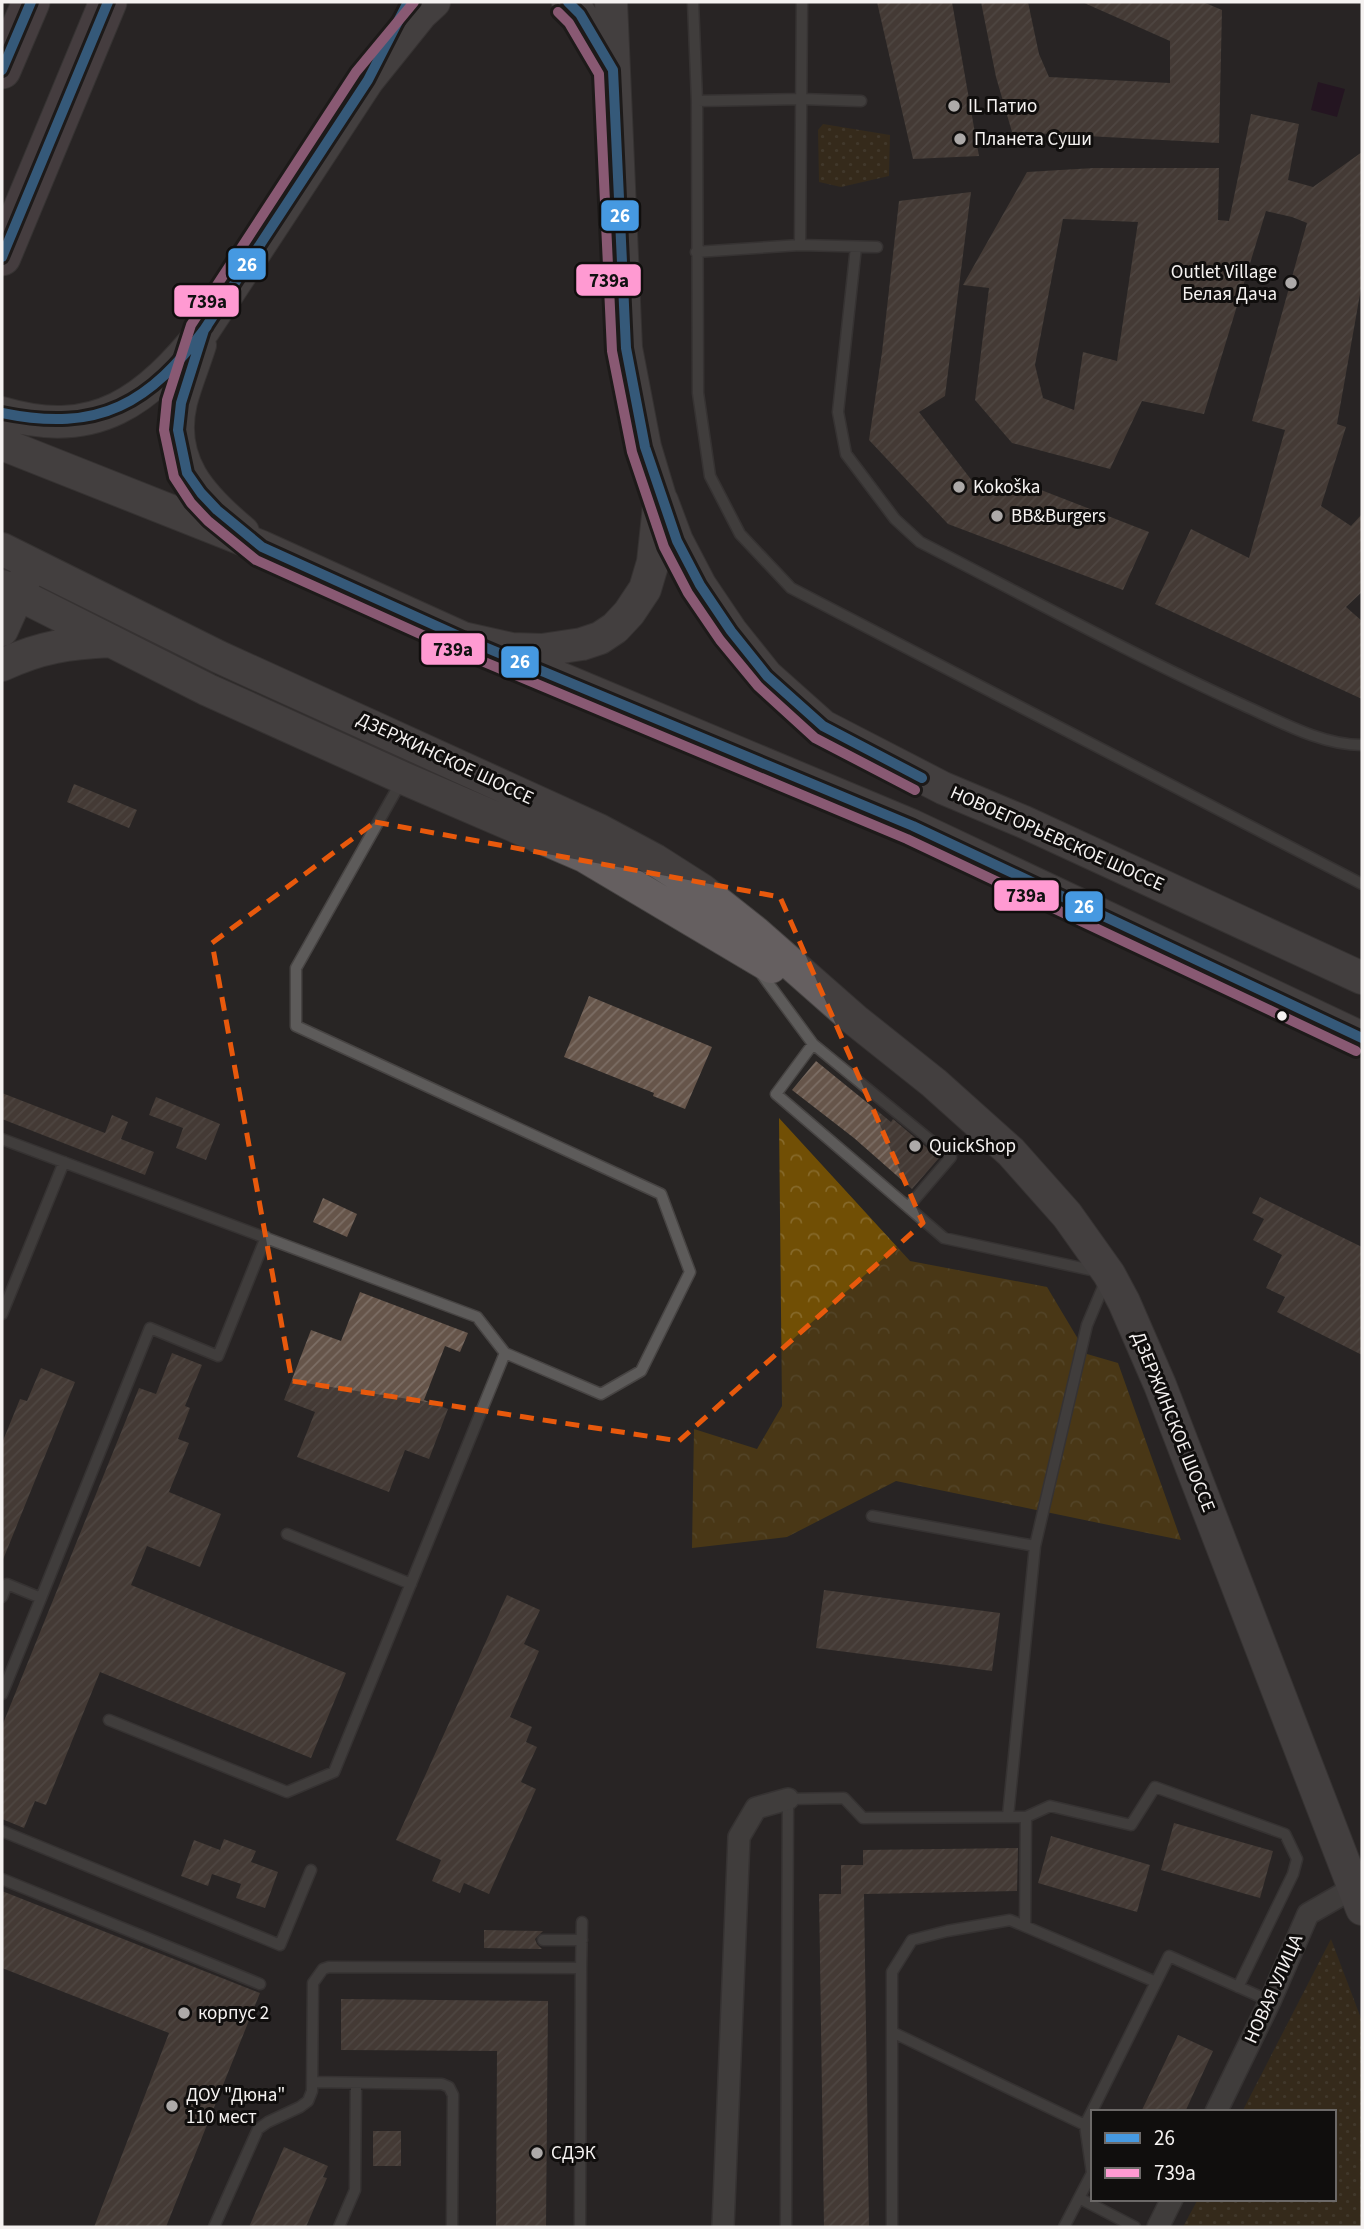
<svg xmlns="http://www.w3.org/2000/svg" width="1364" height="2229" viewBox="0 0 1364 2229" font-family="'Source Sans 3',sans-serif">
	<style>
		.grass { fill: url(#grass-dots) }
		.forest { fill: url(#forest-crowns) }
		.water { fill: #20031e }
		.building { fill: url(#building-hatch); fill-rule: evenodd }
		.lines { fill: none; stroke-linecap: round; stroke-linejoin: round }
		.service-casing { stroke: #474443; stroke-width: 13 }
		.minor-casing { stroke: #474443; stroke-width: 24 }
		.secondary-casing { stroke: #474443; stroke-width: 34 }
		.trunk-casing { stroke: #474443; stroke-width: 39 }
		.service { stroke: #5d5b5a; stroke-width: 10 }
		.minor { stroke: #5d5b5a; stroke-width: 21 }
		.secondary { stroke: #655f60; stroke-width: 32 }
		.trunk { stroke: #685c60; stroke-width: 37 }
		.bus-1-casing { stroke: #100e0d; stroke-width: 16 }
		.bus-2-casing { stroke: #100e0d; stroke-width: 16 }
		.bus-1 { stroke: #4699e1; stroke-width: 10 }
		.bus-2 { stroke: #ff9ad2; stroke-width: 10 }
		.marked { fill: none; stroke: #e8590c; stroke-width: 5; stroke-dasharray: 14 9; stroke-linejoin: round }
		.poi-dot { fill: #adaaa9; stroke: #100e0d; stroke-width: 2.5 }
		.bus-dot { fill: #f5f2f1; stroke: #100e0d; stroke-width: 2.5 }
		.labels { text-anchor: middle; dominant-baseline: central; stroke-width: 6; stroke-linejoin: round; paint-order: stroke }
		.poi-label { font-size: 19px; fill: #f5f2f1; stroke: #100e0d; text-anchor: start }
		.street-label { font-size: 19px; fill: #f5f2f1; stroke: #100e0d }
		.line-badge { stroke: #100e0d; stroke-width: 2.5 }
		.badge-label { font-size: 19px; text-anchor: middle; font-weight: bold; fill: #fff }
		.pale-badge-label { font-size: 19px; text-anchor: middle; font-weight: bold; fill: #111 }
	</style>
	<defs>
		<pattern id="grass-dots" width="8" height="8" patternUnits="userSpaceOnUse" patternTransform="scale(1.75)"><rect width="8" height="8" fill="#453211"/><path d="M2 2h.1M6 6h.1" fill="none" stroke="#605034" stroke-width="1.8" stroke-linecap="round"/></pattern>
		<pattern id="forest-crowns" width="20" height="18" patternUnits="userSpaceOnUse" patternTransform="scale(1.75)"><rect width="20" height="18" fill="#714f05"/><path d="M2 6a3 3 0 1 1 6 0M12 15a3 3 0 1 1 6 0" fill="none" stroke="#86692a"/></pattern>
		<pattern id="building-hatch" width="6" height="6" patternUnits="userSpaceOnUse" patternTransform="scale(1.75)"><rect width="6" height="6" fill="#66554a"/><path d="M-1 1l2-2M0 6l6-6M5 7l2-2" fill="none" stroke="#7c6e65"/></pattern>
	</defs>
	<rect width="100%" height="100%" fill="#282524"/>
	<path class="grass" d="M823 124 890 135 889 176 841 187 819 182 818 130Z
		M1331 1939 1362 2021V2227H1183L1198 2199H1334V2112H1242Z"/>
	<path class="forest" d="M779 1118 910 1261 1047 1287 1087 1354 1118 1363 1181 1540 896 1481 787 1537 692 1548 694 1429 757 1449 782 1406Z"/>
	<path class="water" d="M1318 82 1345 89 1337 117 1311 110Z"/>
	<path class="building" d="M877 2H952L979 156 913 159Z
		M981 2H1028L1039 54 1049 77 1170 83V41L1082 2H1203L1222 10 1219 143 1012 132 996 77Z
		M1251 114 1299 124 1288 180 1313 187 1362 152V283L1337 424 1346 427 1321 506 1351 526 1362 514V592L1346 607 1362 621V699L1155 604 1191 529 1249 558 1285 430 1252 421 1307 223 1292 217 1266 211 1204 414 1142 401 1110 469 1012 443 975 400 989 288 963 285 1027 172 1094 168H1219L1218 220 1229 221ZM1063 219 1138 222 1117 361 1083 352 1074 410 1043 398 1035 365Z
		M971 192 945 396 919 412 983 495 1013 479 1149 532 1123 590 948 524 869 440 882 352 899 201Z
		M74 784 137 810 129 828 67 802Z
		M589 996 712 1047 685 1109 653 1096 654 1093 564 1057Z
		M816 1061 891 1122 893 1119 939 1158 912 1189 854 1138 792 1090Z
		M2 1093 105 1133 112 1115 128 1122 121 1139 154 1152 145 1175 2 1119Z
		M156 1097 220 1124 206 1160 176 1148 183 1128 149 1115Z
		M1260 1197 1362 1247V1355L1277 1312 1285 1297 1266 1288 1282 1255 1253 1240 1264 1219 1252 1213Z
		M323 1198 357 1214 347 1237 313 1222Z
		M360 1292 468 1333 460 1352 445 1346 424 1400 448 1409 429 1459 405 1450 389 1492 297 1457 315 1412 284 1400 311 1330 341 1341Z
		M172 1353 202 1365 185 1406 190 1408 178 1439 189 1443 169 1492 221 1514 200 1567 147 1546 131 1585 346 1673 311 1758 100 1672 46 1805 35 1801 24 1828 2 1819V1726L139 1388 156 1394Z
		M41 1368 75 1382 2 1562V1443L20 1399 27 1401Z
		M824 1590 1000 1613 992 1671 816 1648Z
		M507 1595 540 1610 524 1644 539 1651 510 1717 532 1727 526 1742 537 1747 521 1782 536 1789 489 1894 464 1883 460 1893 432 1881 441 1860 396 1840Z
		M1174 1823 1273 1851 1260 1898 1161 1870Z
		M1051 1836 1150 1865 1137 1912 1038 1883Z
		M224 1839 256 1851 251 1862 278 1872 265 1908 236 1898 241 1884 212 1874 208 1886 181 1876 194 1840 220 1850Z
		M1018 1848 1017 1891 864 1894 869 2227H824L819 1894H841V1865H863V1850Z
		M2 1891 260 1993 166 2227H94L169 2033 2 1968Z
		M484 1930 543 1931 535 1939 537 1944 542 1949 484 1948Z
		M341 1999 548 2001 546 2227H496L497 2051 341 2050Z
		M1178 2035 1213 2051 1185 2112H1141Z
		M373 2131H401V2166H373Z
		M284 2147 328 2166 323 2177 327 2178 306 2227H249Z"/>
	<g class="lines">
		<defs>
			<path id="service" d="M693 2 697 101 698 393 710 476 740 534 791 588 1362 884
				M697 101 801 99 861 101
				M800 245 802 2
				M856 247 838 412 846 454 895 519 920 542C1027 597 1133 655 1243 705 1279 721 1321 745 1362 745
				M696 252 800 245 877 247
				M402 780 296 968V1026L661 1194 690 1272 641 1371 601 1394 505 1353
				M760 972 813 1044 951 1157 908 1207
				M813 1044 776 1094 944 1238 1100 1272
				M2 1139 477 1317 505 1353 334 1772 287 1792 109 1720
				M2 1314 64 1162
				M872 1516 1035 1546
				M287 1534 411 1584
				M2 1597 7 1584 41 1598 150 1328 218 1356 266 1237
				M2 1694 41 1598
				M1008 1816 1035 1546 1087 1325 1106 1280
				M2 1831 280 1945 311 1870
				M2 1879 260 1984
				M1025 1926 1026 1817
				M543 1940H582
				M581 1968 582 1922
				M892 2032 1085 2125
				M312 2082 442 2084 449 2087 453 2095 452 2227
				M1079 2198 1135 2227
				M214 2227 258 2129 268 2122 300 2107 308 2101 312 2091 313 1983 323 1969 329 1967 581 1968 580 2227
				M339 2227 355 2190 356 2083
				M786 2227 788 1799 844 1798 863 1818 1026 1817 1050 1806 1131 1825 1155 1787 1285 1834 1297 1859 1293 1874 1238 1987
				M892 2227V1972L912 1940 947 1931 1010 1920 1156 1982
				M1064 2227 1092 2173 1085 2125 1169 1956 1270 2001"/>
			<path id="minor" d="M1216 2112 1270 2001 1308 1914 1355 1887
				M723 2227 739 1837 756 1808 788 1799
				M1158 2227 1172 2199"/>
			<path id="secondary" d="M568 2 580 14 612 68
				M200 345C194 364 186 383 181 402 167 461 201 497 243 532
				M2 413C97 441 147 400 204 330L368 80 421 14 434 2
				M2 444 262 547 463 638 512 649 542 650 582 644 600 638 615 628 629 613 645 589 653 562 660 497 645 447 626 348 611 2
				M662 501 677 541 700 585 731 631 767 676 823 726 943 788 1024 822 1362 978
				M2 549 219 657 599 830 655 860 702 890 755 932 855 1020 934 1083 1011 1152 1067 1215 1109 1274 1124 1302 1160 1385 1362 1909
				M2 586 208 690 403 778 584 856 771 967
				M2 630 27 574
				M507 656 913 826 1362 1038
				M2 665C40 647 69 643 111 641"/>
			<path id="trunk" d="M2 70 31 2
				M2 257 108 2"/>
		</defs>
		<use href="#service" class="service-casing"/>
		<use href="#minor" class="minor-casing"/>
		<use href="#secondary" class="secondary-casing"/>
		<use href="#trunk" class="trunk-casing"/>
		<use href="#service" class="service"/>
		<use href="#minor" class="minor"/>
		<use href="#secondary" class="secondary"/>
		<use href="#trunk" class="trunk"/>
		<defs>
			<path id="bus-1" d="M408 2 368 80 204 330 181 403 178 430 187 473 201 493 217 510 262 547 463 638 913 826 1362 1038
				M568 2 580 14 613 70 626 348 645 447 677 541 700 585 731 631 767 676 823 726 922 778
				M2 70 31 2
				M2 257 108 2
				M2 413C100 433 149 404 207 326"/>
			<path id="bus-2" d="M414 2 356 72 191 325 167 400 164 430 174 477 191 503 208 521 256 560 458 651 907 839 1356 1051
				M558 12 569 23 599 74 612 351 632 452 664 547 688 593 720 640 758 686 815 738 915 790"/>
		</defs>
		<use href="#bus-1" class="bus-1-casing"/>
		<use href="#bus-2" class="bus-2-casing"/>
		<use href="#bus-1" class="bus-1"/>
		<use href="#bus-2" class="bus-2"/>
	</g>
	<path d="M0 0H1364V2229H0ZM375 822 780 897 923 1223 679 1441 292 1381 212 943Z" fill="#282524" fill-opacity=".55" fill-rule="evenodd"/>
	<path class="marked" d="M375 822 780 897 923 1223 679 1441 292 1381 212 943Z"/>
	<g class="poi-dot">
		<circle cx="954" cy="106" r="7"/>
		<circle cx="960" cy="139" r="7"/>
		<circle cx="1291" cy="283" r="7"/>
		<circle cx="959" cy="487" r="7"/>
		<circle cx="997" cy="516" r="7"/>
		<circle cx="915" cy="1146" r="7"/>
		<circle cx="184" cy="2013" r="7"/>
		<circle cx="172" cy="2106" r="7"/>
		<circle cx="537" cy="2153" r="7"/>
	</g>
	<circle class="bus-dot" cx="1282" cy="1016" r="6"/>
	<g class="labels">
		<g class="poi-label">
			<text x="968" y="106">IL Патио</text>
			<text x="974" y="139">Планета Суши</text>
			<text x="1277" y="272" text-anchor="end">Outlet Village<tspan x="1277" dy="22">Белая Дача</tspan></text>
			<text x="973" y="487">Kokoška</text>
			<text x="1011" y="516">BB&amp;Burgers</text>
			<text x="929" y="1146">QuickShop</text>
			<text x="198" y="2013">корпус 2</text>
			<text x="186" y="2095">ДОУ "Дюна"<tspan x="186" dy="22">110 мест</tspan></text>
			<text x="551" y="2153">СДЭК</text>
		</g>
		<g class="street-label">
			<text transform="translate(445 759) rotate(25)">ДЗЕРЖИНСКОЕ ШОССЕ</text>
			<text transform="translate(1057 839) rotate(24)">НОВОЕГОРЬЕВСКОЕ ШОССЕ</text>
			<text transform="translate(1173 1422) rotate(68)">ДЗЕРЖИНСКОЕ ШОССЕ</text>
			<text transform="translate(1274 1989) rotate(-66)">НОВАЯ УЛИЦА</text>
		</g>
	</g>
	<g class="line-badge">
		<rect x="600" y="199" width="40" height="33" rx="7" fill="#4699e1"/>
		<rect x="227" y="247" width="40" height="34" rx="7" fill="#4699e1"/>
		<rect x="575" y="263" width="67" height="34" rx="7" fill="#ff9ad2"/>
		<rect x="173" y="284" width="67" height="34" rx="7" fill="#ff9ad2"/>
		<rect x="420" y="632" width="66" height="34" rx="7" fill="#ff9ad2"/>
		<rect x="500" y="645" width="40" height="34" rx="7" fill="#4699e1"/>
		<rect x="993" y="879" width="67" height="33" rx="7" fill="#ff9ad2"/>
		<rect x="1064" y="890" width="40" height="33" rx="7" fill="#4699e1"/>
	</g>
	<g class="badge-label">
		<text x="620" y="222">26</text>
		<text x="247" y="271">26</text>
		<text x="520" y="668">26</text>
		<text x="1084" y="913">26</text>
	</g>
	<g class="pale-badge-label">
		<text x="609" y="287">739а</text>
		<text x="207" y="308">739а</text>
		<text x="453" y="656">739а</text>
		<text x="1026" y="902">739а</text>
	</g>
	<rect width="1364" height="2229" fill="none" stroke="#f5f2f1" stroke-width="7"/>
	<rect x="1091" y="2110" width="245" height="91" fill="#100e0d" stroke="#6c6968" stroke-width="2"/>
	<rect x="1105" y="2133" width="35" height="10" fill="#4699e1" stroke="#6c6968" stroke-width="2"/>
	<text x="1154" y="2145" font-size="21" fill="#f5f2f1">26</text>
	<rect x="1105" y="2168" width="35" height="10" fill="#ff9ad2" stroke="#6c6968" stroke-width="2"/>
	<text x="1154" y="2180" font-size="21" fill="#f5f2f1">739а</text>
</svg>
